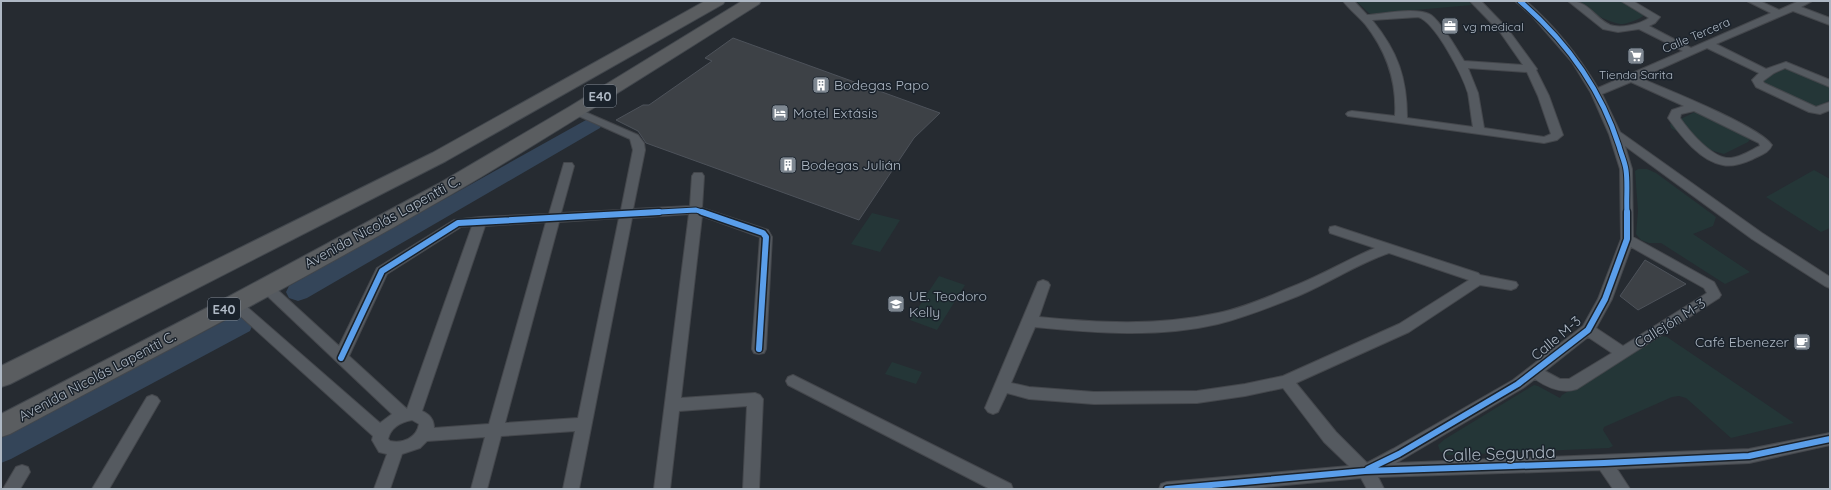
<svg xmlns="http://www.w3.org/2000/svg" width="1831" height="490" viewBox="0 0 1831 490" font-family="Quicksand,sans-serif">
	<style>
		.green { fill: #243637 }
		.lines { fill: none; stroke-linecap: round; stroke-linejoin: round }
		.river { fill: #344559; fill-rule: evenodd }
		.building { fill: #3d4146; stroke: #4d525a }
		.street-casing { stroke: #44474c; stroke-width: 2 }
		.highway-casing { stroke: #42474d; stroke-width: 2 }
		.street { fill: #555a60; fill-rule: evenodd }
		.highway { fill: #5a5d60; fill-rule: evenodd }
		.cycleway-far1-casing { stroke: #1a222b; stroke-width: 7 }
		.cycleway-casing { stroke: #1a222b; stroke-width: 9 }
		.cycleway-far1 { stroke: #5a9eea; stroke-width: 5 }
		.cycleway { stroke: #5a9eea; stroke-width: 6 }
		.labels { text-anchor: middle; dominant-baseline: central; stroke-width: 3; stroke-linejoin: round; paint-order: stroke }
		.far-poi-label { font-size: 12px; fill: #aeb8c4; stroke: #1a222b; text-anchor: start }
		.far-street-label { font-size: 12px; fill: #aeb8c4; stroke: #1a222b }
		.shield { fill: #1a222b; stroke: #828b96; stroke-width: 1 }
		.shield-label { font-size: 13px; font-weight: bold; fill: #aeb8c4 }
		.poi-label { font-size: 14px; fill: #aeb8c4; stroke: #1a222b; text-anchor: start }
		.street-label { font-size: 14px; fill: #aeb8c4; stroke: #1a222b }
		.near-street-label { font-size: 17px; fill: #aeb8c4; stroke: #1a222b }
	</style>
	<rect width="100%" height="100%" fill="#262b31"/>
	<path class="green" d="M1356 1H1468L1472 5 1370 14Z
		M1583 1H1626L1646 14C1642 18 1630 23 1623 24 1615 25 1582 10 1580 3Z
		M1784 69 1789 70 1830 87V100L1820 106H1810L1763 84 1762 80Z
		M1695 112H1700L1746 134 1750 139 1748 142 1724 154 1710 150 1671 128 1670 124Z
		M1638 169H1647L1656 173 1716 217 1713 226 1693 234 1750 272 1725 284 1661 243H1649L1641 240 1636 234 1638 211 1635 171Z
		M1814 170 1830 179V228L1821 232 1766 197Z
		M872 213 900 220 880 252 851 244Z
		M939 276 965 285 937 330 910 320Z
		M1662 336 1667 337 1794 423 1731 438 1686 398 1679 396 1672 397 1604 427 1603 430 1613 446 1609 448 1454 455H1445L1440 451 1438 445 1445 439 1534 385 1538 386 1560 398 1562 395Z
		M892 362 922 372 916 384 885 374Z"/>
	<g class="lines">
		<path class="river" d="M593 118 600 120 603 124 600 128 307 298 298 301 289 298 286 292 289 286 586 120Z
			M241 315 250 317 253 324 250 331 11 459 1 463V438L232 317Z"/>
	</g>
	<path class="building" d="M733 38 940 113 914 138 859 220 646 143 638 131 616 120 643 105H649L712 61 705 58Z
		M1645 260 1686 284 1638 310 1620 296Z"/>
	<g class="lines">
		<defs>
			<path id="street" d="M1343 1H1354L1367 15C1383 14 1415 7 1429 14 1439 18 1458 51 1464 61L1523 65 1500 32 1470 1H1481L1507 28 1537 69 1536 70 1549 96 1563 135 1557 140 1544 143 1348 116 1346 114 1348 112 1352 111 1395 116C1397 81 1387 52 1365 24 1358 16 1349 9 1343 1ZM1418 17C1435 21 1463 76 1468 93 1470 104 1471 116 1473 127L1407 118C1407 78 1398 52 1372 20ZM1468 68 1527 72 1538 96 1551 134 1544 137 1484 128 1478 93Z
				M1515 1H1526C1555 26 1578 55 1598 88L1683 51 1639 29 1618 32 1603 29 1568 1C1590 1 1593 17 1610 25 1621 29 1640 24 1649 18L1621 1H1633L1660 17 1655 23 1649 26 1691 48 1771 13 1747 1H1760L1779 10 1799 1H1812L1801 7 1830 18V25L1793 11 1716 44 1766 69 1786 62 1830 80V87L1785 68 1774 73 1763 81 1764 83 1816 107 1830 102V110L1820 114 1809 112 1756 87 1752 80 1759 73 1707 48 1640 78C1666 89 1759 126 1772 145 1769 153 1760 155 1753 159 1744 163 1733 167 1723 165 1700 161 1681 136 1668 118L1672 110 1684 106 1631 82 1602 94 1620 132 1762 233 1830 277V288L1825 286 1752 239 1625 146 1632 169 1633 237 1714 282 1721 295 1719 298 1577 389C1562 394 1548 388 1535 379L1523 388 1396 463 1749 449 1830 433V445L1749 463 1617 469 1630 489H1613L1600 470 1378 477 1384 489H1367L1361 478 1243 489H1159L1161 484 1167 482 1349 466 1324 442 1283 388 1245 396 1197 403 1094 404 1029 399 1007 393 998 412 993 414 988 412 985 408 1038 282 1043 280 1048 282 1050 285 1039 317C1098 323 1159 326 1218 313 1242 308 1266 298 1289 288 1319 277 1346 260 1375 248L1330 233 1329 230 1330 227 1335 226 1478 273 1480 275 1516 282 1518 285 1516 288 1511 290 1480 285 1409 332 1296 383 1336 432 1367 463 1393 449 1513 380 1583 326 1598 299 1621 239 1620 169 1609 134 1591 93 1572 62 1532 16ZM1694 111 1759 143 1760 146C1751 150 1741 157 1731 158 1713 160 1689 131 1680 118L1681 114ZM1631 247 1704 288 1707 293 1623 346 1596 328 1612 299ZM1389 253 1469 280 1399 324 1283 376 1245 384 1197 391 1094 392 1029 387 1011 383 1035 327C1095 333 1159 338 1218 324 1246 317 1273 306 1298 296 1329 283 1357 264 1389 253ZM1588 337 1612 353 1569 379H1560L1545 371Z
				M576 108 638 135 644 143 645 150 633 209 690 206 692 176 694 173H702L704 176 702 208 768 230 772 237 766 349 764 353 759 354 754 353 752 349 760 237 702 216 681 398 755 393 760 395 763 399 759 489H743L747 406 679 411 670 489H654L689 214 632 218 579 489H563L575 431 501 436 487 489H471L485 437 427 441 420 448 402 454 390 489H374L387 454 379 452 372 440 373 436 227 304 229 300 234 299 239 300 380 423 392 414 260 289 258 286 260 283 265 281 270 283 339 346 377 268 454 220 480 217 549 214 564 163H572L574 166 561 213 621 210 633 150 630 139 572 113 570 111 572 109ZM619 218 578 418 505 423 559 222ZM546 222 489 424 434 428C434 419 429 414 422 411L485 226ZM472 226 407 409 349 356 387 274 461 227ZM412 420 419 424C417 438 402 444 390 441L388 439C391 427 401 422 412 420Z
				M793 375 1011 484 1013 489H990L788 385 786 381 788 377Z
				M152 395 157 397 160 401 109 489H92L147 397Z
				M22 465 28 467 30 472 20 489H3L16 467Z"/>
			<path id="highway" d="M705 1H725L723 4 446 161 10 384 1 387V366L432 153Z
				M742 1H761L759 4C657 68 556 133 452 194 307 278 158 355 10 434L1 437V414L226 298 438 184 569 107Z"/>
		</defs>
		<use href="#street" class="street-casing"/>
		<use href="#highway" class="highway-casing"/>
		<use href="#street" class="street"/>
		<use href="#highway" class="highway"/>
		<defs>
			<path id="cycleway-far1" d="M1520 1C1565 40 1601 89 1619 146 1621 154 1625 162 1626 170 1628 184 1626 199 1627 213
				M641 213 696 210 705 213"/>
			<path id="cycleway" d="M702 212 763 233 766 237 759 349
				M341 358 382 271 458 223 659 212
				M1368 469 1399 454 1518 384 1588 330 1605 299 1627 239V212
				M1167 489 1365 471 1604 463 1749 456 1830 439"/>
		</defs>
		<use href="#cycleway-far1" class="cycleway-far1-casing"/>
		<use href="#cycleway" class="cycleway-casing"/>
		<use href="#cycleway-far1" class="cycleway-far1"/>
		<use href="#cycleway" class="cycleway"/>
	</g>
	<defs>
		<symbol id="office-square" viewBox="-11 -11 22 22"><rect x="-9" y="-9" width="18" height="18" rx="4" fill="#7e8791" stroke="#1a222b"/><path d="M-6-3h4V-5.5h4V-3h4V5H-6ZM-1-4.5V-3h2v-1.5ZM-6 0V1H6V0Z" fill="#fff"/></symbol>
		<symbol id="supermarket-square" viewBox="-11 -11 22 22"><rect x="-9" y="-9" width="18" height="18" rx="4" fill="#7e8791" stroke="#1a222b"/><path d="M-6-5.5h2.5l.6 2H6L4.5 2H-2.5L-4.4-4H-6ZM-1.5 3.2a1.3 1.3 0 1 0 .1 0ZM3 3.2a1.3 1.3 0 1 0 .1 0Z" fill="#fff"/></symbol>
		<symbol id="building-square" viewBox="-11 -11 22 22"><rect x="-9" y="-9" width="18" height="18" rx="4" fill="#7e8791" stroke="#1a222b"/><path d="M-4-6H4V6H1V3H-1V6H-4ZM-2.5-4.3h1.7v1.8h-1.7ZM.8-4.3h1.7v1.8H.8ZM-2.5-1h1.7V.8h-1.7ZM.8-1h1.7V.8H.8Z" fill="#fff"/></symbol>
		<symbol id="hotel-square" viewBox="-11 -11 22 22"><rect x="-9" y="-9" width="18" height="18" rx="4" fill="#7e8791" stroke="#1a222b"/><path d="M-6-4.5h1.5V1H6V5H4.5V3h-9V5H-6ZM-4 0a1.8 1.8 0 1 1 3.6 0ZM.5 0V-2.5h3Q6-2.5 6 0Z" fill="#fff"/></symbol>
		<symbol id="school-square" viewBox="-11 -11 22 22"><rect x="-9" y="-9" width="18" height="18" rx="4" fill="#7e8791" stroke="#1a222b"/><path d="M0-5L7-2L0 1L-7-2ZM-4 1L0 2.5L4 1V4Q0 6-4 4Z" fill="#fff"/></symbol>
		<symbol id="cafe-square" viewBox="-11 -11 22 22"><rect x="-9" y="-9" width="18" height="18" rx="4" fill="#7e8791" stroke="#1a222b"/><path d="M-5.5-4.5H6V0H3Q3 3.5 0 3.5H-2.5Q-5.5 3.5-5.5 0ZM3-3.2v2h1.7v-2ZM-6 4.5H4V6H-6Z" fill="#fff"/></symbol>
	</defs>
	<g fill-rule="evenodd">
		<use href="#office-square" x="1440" y="16" width="20" height="20"/>
		<use href="#supermarket-square" x="1626" y="46" width="20" height="20"/>
		<use href="#building-square" x="811" y="75" width="20" height="20"/>
		<use href="#hotel-square" x="770" y="103" width="20" height="20"/>
		<use href="#building-square" x="778" y="155" width="20" height="20"/>
		<use href="#school-square" x="886" y="294" width="20" height="20"/>
		<use href="#cafe-square" x="1792" y="332" width="20" height="20"/>
	</g>
	<g class="labels">
		<g class="far-poi-label">
			<text x="1463" y="26">vg medical</text>
			<text x="1636" y="74" text-anchor="middle">Tienda Sarita</text>
		</g>
		<g class="far-street-label">
			<text transform="translate(1696 35) rotate(-23)">Calle Tercera</text>
		</g>
		<g class="shield">
			<rect x="584" y="85" width="32" height="22" rx="3"/>
			<rect x="208" y="298" width="32" height="22" rx="3"/>
		</g>
		<g class="shield-label">
			<text x="600" y="96">E40</text>
			<text x="224" y="309">E40</text>
		</g>
		<g class="poi-label">
			<text x="834" y="85">Bodegas Papo</text>
			<text x="793" y="113">Motel Extásis</text>
			<text x="801" y="165">Bodegas Julián</text>
			<text x="909" y="296">UE. Teodoro<tspan x="909" dy="16">Kelly</tspan></text>
			<text x="1789" y="342" text-anchor="end">Café Ebenezer</text>
		</g>
		<g class="street-label">
			<text transform="translate(382 222) rotate(-29)">Avenida Nicolás Lapentti C.</text>
			<text transform="translate(1670 323) rotate(-32)">Callejón M-3</text>
			<text transform="translate(1556 338) rotate(-40)">Calle M-3</text>
			<text transform="translate(97 376) rotate(-28)">Avenida Nicolás Lapentti C.</text>
		</g>
		<g class="near-street-label">
			<text transform="translate(1499 453) rotate(-2)">Calle Segunda</text>
		</g>
	</g>
	<rect width="1831" height="490" fill="none" stroke="#aeb8c4" stroke-width="4"/>
</svg>
